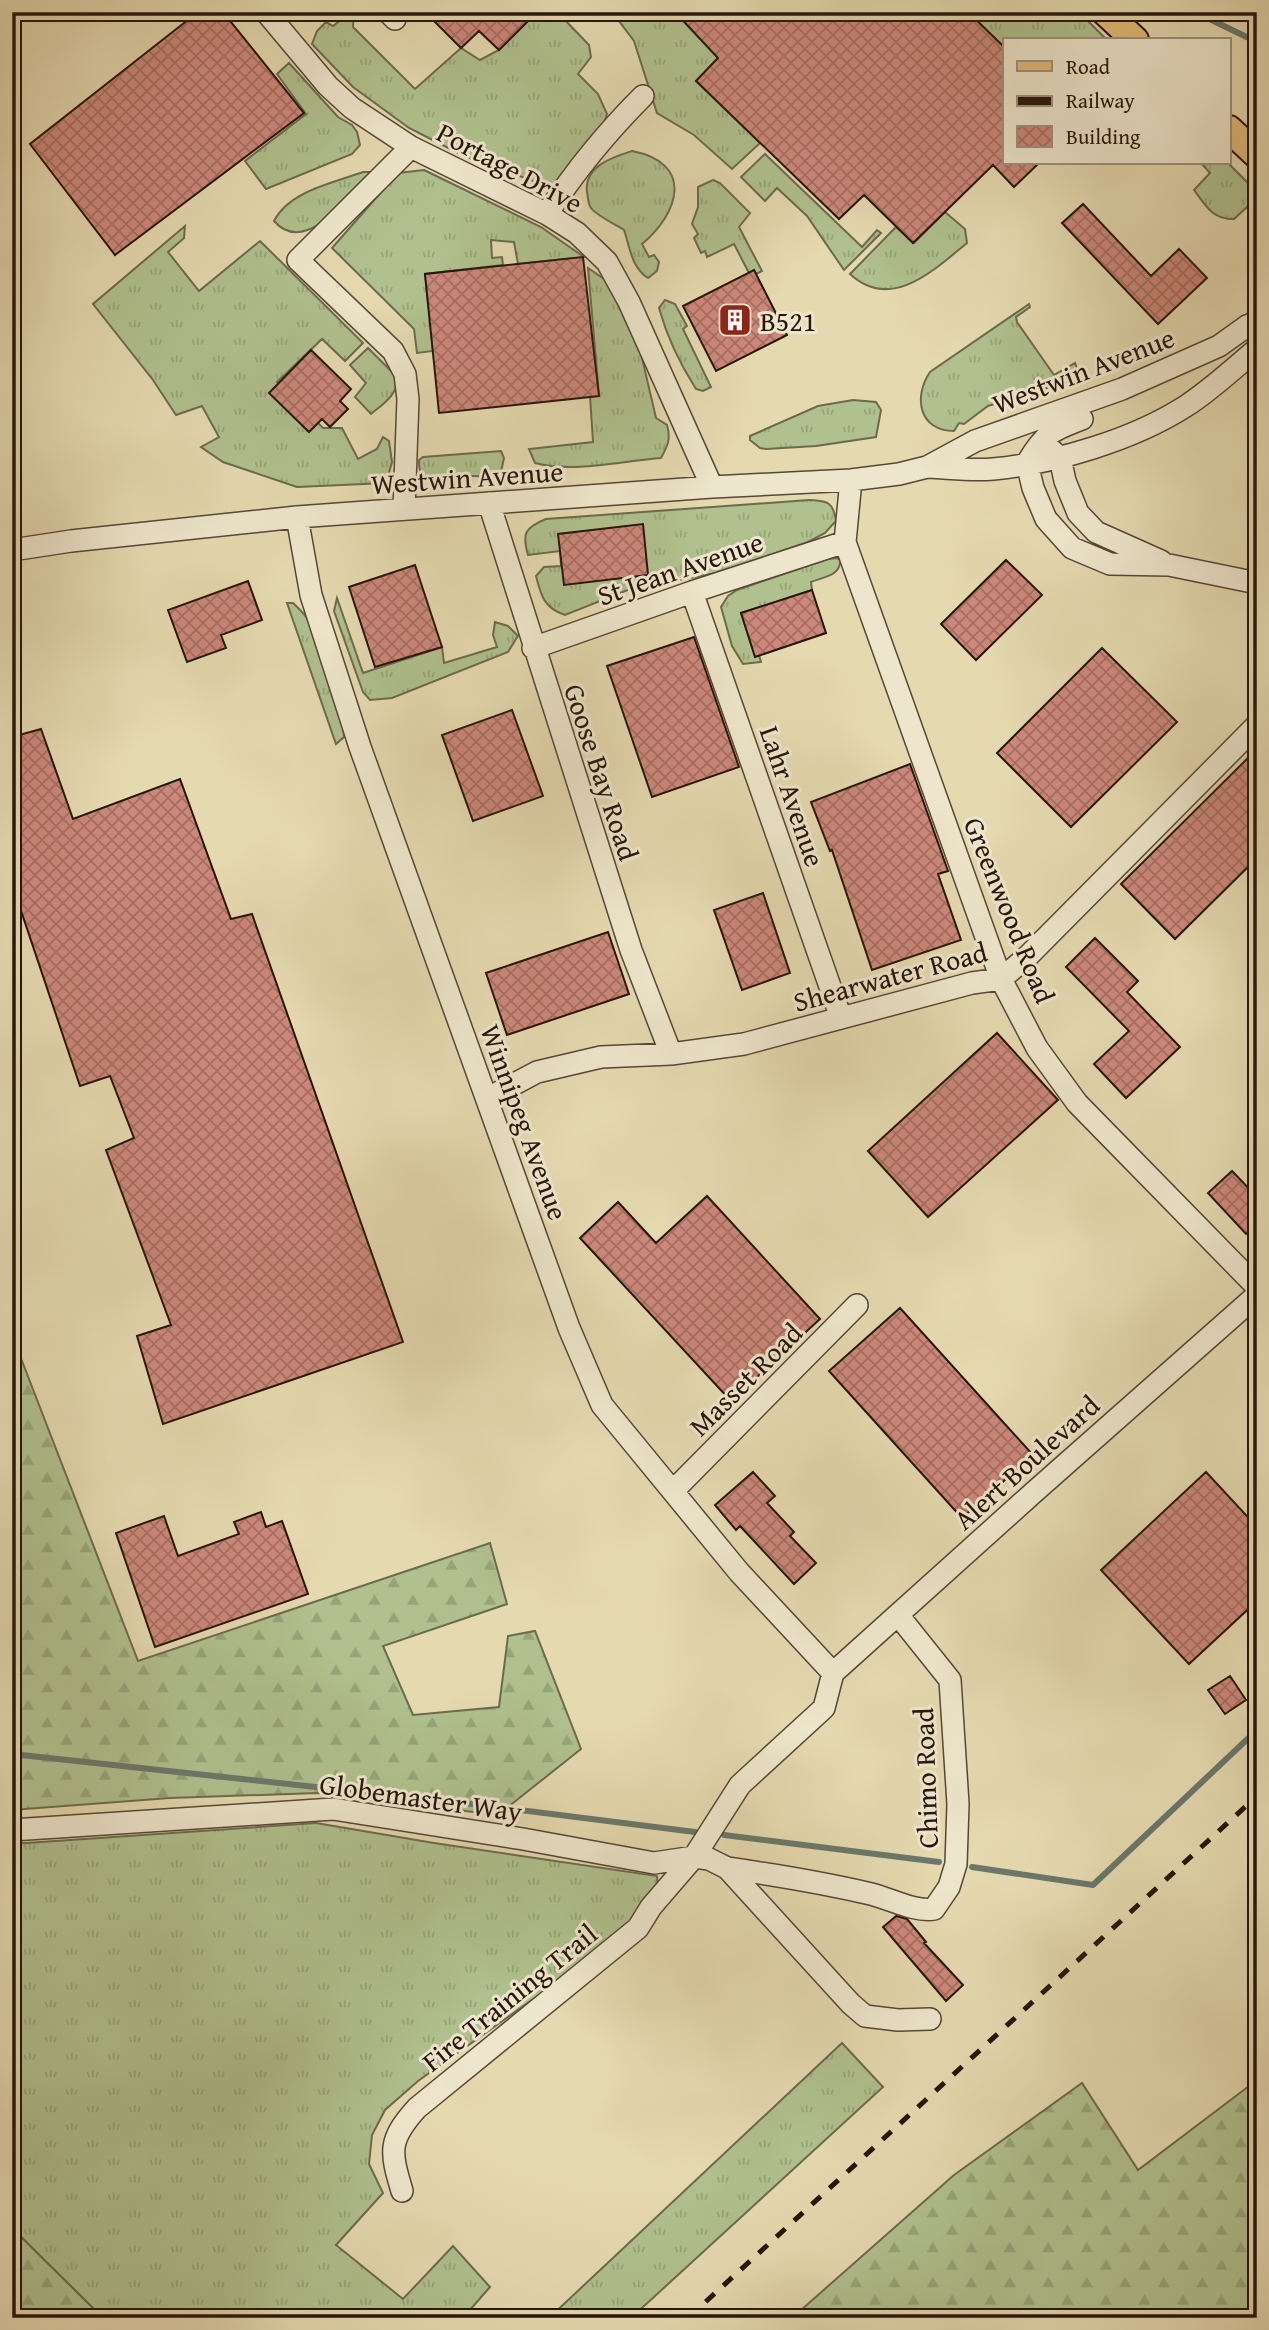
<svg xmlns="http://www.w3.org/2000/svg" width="1269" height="2330" viewBox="0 0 1269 2330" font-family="'Gentium Book Plus',serif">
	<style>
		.grass { fill: url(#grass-tufts); stroke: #6c6b4e; stroke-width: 2 }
		.forest { fill: url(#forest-firs); stroke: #6c6b4e; stroke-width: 2 }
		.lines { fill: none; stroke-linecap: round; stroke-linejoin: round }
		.stream { stroke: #6a786b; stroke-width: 6 }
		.building { fill: url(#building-cross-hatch); stroke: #27160d; stroke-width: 2 }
		.minor-casing { stroke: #564736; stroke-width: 24 }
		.major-casing { stroke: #27160d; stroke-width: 30 }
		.minor { stroke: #eee6cc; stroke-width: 21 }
		.major { stroke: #e2bc78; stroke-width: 26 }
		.rail { stroke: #27160d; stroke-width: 5; stroke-dasharray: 12 12; stroke-linecap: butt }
		.labels { text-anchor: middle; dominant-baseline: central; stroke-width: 6; stroke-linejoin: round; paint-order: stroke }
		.street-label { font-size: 28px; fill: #27160d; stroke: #eee6cc }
		.poi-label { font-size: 28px; fill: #27160d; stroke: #eee6cc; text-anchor: start }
	</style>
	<defs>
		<pattern id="grass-tufts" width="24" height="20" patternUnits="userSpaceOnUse" patternTransform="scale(1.75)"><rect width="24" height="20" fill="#b0c08e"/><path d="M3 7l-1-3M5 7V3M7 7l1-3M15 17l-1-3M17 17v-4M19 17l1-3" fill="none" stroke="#97a479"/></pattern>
		<pattern id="forest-firs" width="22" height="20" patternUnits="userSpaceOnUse" patternTransform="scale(1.75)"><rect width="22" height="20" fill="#b0c08e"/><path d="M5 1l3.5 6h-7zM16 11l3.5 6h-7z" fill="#97a479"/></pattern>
		<pattern id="building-cross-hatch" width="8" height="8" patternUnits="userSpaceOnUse" patternTransform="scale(1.75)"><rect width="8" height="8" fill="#cc887a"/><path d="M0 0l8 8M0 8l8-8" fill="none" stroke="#a66e62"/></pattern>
	</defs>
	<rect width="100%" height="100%" fill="#e5d9b0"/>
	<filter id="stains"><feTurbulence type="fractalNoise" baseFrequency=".00286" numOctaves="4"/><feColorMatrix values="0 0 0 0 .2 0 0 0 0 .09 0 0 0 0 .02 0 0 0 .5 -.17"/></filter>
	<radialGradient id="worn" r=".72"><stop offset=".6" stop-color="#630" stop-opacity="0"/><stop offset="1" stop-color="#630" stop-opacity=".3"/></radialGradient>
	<path class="grass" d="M351 12H354L353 27 415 89 461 48 480 60 499 50 537 12H574L565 20 589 45 591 57 578 74 598 94 607 114 600 134 553 188 464 156 409 128 353 87 312 44 317 31 326 22 333 26Z
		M618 12H675L718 58 696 81 760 143 732 169 694 135 657 113 634 41 616 17Z
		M968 12H1079L1107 40H1005V48Z
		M289 63 338 117 352 125 357 132 360 145 352 154 266 189 245 161 306 114 277 74Z
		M632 151C694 163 680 212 642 244L649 257 654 255 659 262 657 271 648 278C631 267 630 247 624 230 616 225 596 215 591 208 588 204 588 197 587 192 584 166 613 157 632 151Z
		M765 154 862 247 877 230 881 233 844 270 807 216 777 188 765 201 741 177Z
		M1201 163H1228L1256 191 1247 207 1234 219C1213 220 1206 206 1194 190L1210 173Z
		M424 170 541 227 584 257 518 264 514 242 491 240 492 258 502 257 503 265 425 274 433 351 417 353 414 329 332 248 398 173Z
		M363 172H373C351 194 306 258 274 221 289 191 333 183 363 172Z
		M713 180 720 183 750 213 739 227 762 271 756 274 754 270 749 273 734 244 707 257 705 251 701 253 694 238 698 234 692 224 698 207V187Z
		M945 212 965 229 967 243C934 270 891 312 850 274L896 227 914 243Z
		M185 226 184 238 168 252 199 291 260 241 363 343 345 361 322 339 277 382 323 428H342L358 459 377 449 383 437 389 441 392 462 386 483 297 487 223 462 201 447 219 437 202 406 176 415 153 380 93 304Z
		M588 268 607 281 639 345 656 418 667 425C671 439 668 445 661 458 621 461 574 473 535 463L529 449 593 442 590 396 599 395Z
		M665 300 675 304 687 326 683 329 711 387 703 391 696 389C680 364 667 337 659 308Z
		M1029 304 1030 307 1016 317 1017 322 1054 375 1075 363 1080 378 988 406 964 424 959 423 954 431C919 431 913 397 930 372Z
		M368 348 397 377C399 394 383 404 371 414L355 397 366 383 350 365Z
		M853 400 876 402 881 410 876 437 816 446 766 449 760 448 750 440V436L818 406Z
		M501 451 504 458 501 472C490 480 480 475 467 476 448 478 418 494 419 460L423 457Z
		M809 500C827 501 833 501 836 521L825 533 808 542 717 573 675 581 668 574 565 615C544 608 541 596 536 576L544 567 561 566 560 551 528 555C522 534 524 528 546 519Z
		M837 558 840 560C841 576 823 577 811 582L812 590 741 613 755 656 759 655 761 662 743 664 732 646 721 607 728 596 737 590 828 559Z
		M337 598 363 673 442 647 444 663 497 647 493 635 495 622 508 626 518 636 508 652 392 698 370 700 363 692 334 611Z
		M287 603H293C298 608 305 614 308 620 319 642 344 713 344 737L336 744Z
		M316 1823 434 1843 657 1876 658 1889 635 1917 546 1990 418 2081 385 2110 372 2135 369 2164 383 2193 336 2245 403 2299 453 2246 490 2287 463 2318H103L12 2228V1844Z
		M842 2043 883 2087 631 2318H549Z"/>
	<path class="forest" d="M12 1335 138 1661 490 1543 507 1604 383 1646 413 1715 499 1707 508 1636 535 1631 581 1749 498 1815 317 1793 170 1798 12 1810Z
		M1257 2080V2318H792L954 2175 1082 2083 1138 2170Z
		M12 2228 103 2318H12Z"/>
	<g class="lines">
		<path class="stream" d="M1195 12 1257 42
			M12 1754 481 1805 695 1832
			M724 1835 939 1862
			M972 1867 1093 1885 1257 1730"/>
	</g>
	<path class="building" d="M198 12H223L304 113 115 255 30 144Z
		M425 12H537L499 50 479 31 461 48Z
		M675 12H968L1005 48V163H1039L1014 187 993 165 913 243 864 195 839 219 696 81 718 58Z
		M1083 204 1151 276 1179 249 1207 278 1158 324 1062 223Z
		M583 257 599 396 439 413 425 274Z
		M754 270 787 335 716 371 683 306Z
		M311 350 351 389 340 401 348 409 330 427 322 419 309 432 269 393Z
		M643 524 648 575 564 585 558 534Z
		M1006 560 1042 595 976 660 941 624Z
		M415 565 442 647 375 667 349 587Z
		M248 581 262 620 221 635 226 648 187 662 168 610Z
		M812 590 826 633 755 657 741 613Z
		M694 637 739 767 652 797 607 666Z
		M1102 648 1177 722 1071 827 997 753Z
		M512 710 543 796 473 821 442 735Z
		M41 729 73 819 180 779 231 919 252 914 403 1342 163 1424 137 1336 171 1325 106 1150 134 1138 110 1076 80 1086 12 884V737Z
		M1257 749V858L1175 939 1121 884Z
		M910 764 948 871 938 874 961 940 872 970 832 850 830 851 811 802Z
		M763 893 790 973 742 990 714 910Z
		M608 932 629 994 507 1035 486 973Z
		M1095 938 1138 981 1127 992 1180 1047 1126 1098 1094 1064 1129 1031 1066 967Z
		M997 1033 1058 1100 928 1217 868 1151Z
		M1232 1171 1257 1197V1225L1246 1234 1208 1193Z
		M707 1196 820 1319 731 1401 580 1238 618 1202 656 1243Z
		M900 1308 1033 1455 962 1518 829 1371Z
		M753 1472 775 1496 767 1503 794 1532 790 1536 816 1563 794 1584 740 1526 736 1530 715 1505Z
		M1206 1472 1257 1527V1601L1189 1664 1101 1570Z
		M261 1512 266 1527 282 1521 308 1594 155 1647 116 1533 164 1516 178 1556 239 1534 234 1522Z
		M1230 1676 1246 1700 1225 1714 1208 1690Z
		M896 1916 907 1919 926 1942 924 1943 963 1985 946 2001 883 1927Z"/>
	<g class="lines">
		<defs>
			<path id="minor" d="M266 12 328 86 352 108 411 147 547 214 577 233 607 262 629 302 712 487
				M388 12 395 19
				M547 214C575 171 607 132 643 96
				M1082 419C1052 430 1044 434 1027 463L1033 488 1046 519 1072 548 1110 564 1169 565 1257 583
				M1049 448 1060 458 1065 481 1078 513 1096 532 1161 561
				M929 467C950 468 972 471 993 469 1055 463 1133 440 1186 406 1211 390 1234 368 1257 349
				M851 480 845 542 1001 979 1037 1048 1077 1103 1257 1287
				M489 503 631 950 671 1054
				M404 509 408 399 405 374 393 351 298 260 411 147
				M297 517 311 595 360 747 569 1328 602 1405 739 1572 833 1673
				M12 550 71 541 297 517 712 487 851 480 899 474 927 467 975 441 1122 389 1219 346 1247 326 1257 322
				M692 592 841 1018
				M533 648 692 592 845 542
				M488 1098 537 1072 601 1057 671 1054 744 1044 972 983 1001 979 1028 956 1257 725
				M673 1491 857 1305
				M833 1673 1033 1493 1257 1295
				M12 1830 333 1809 523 1839 654 1863 694 1857 709 1859 727 1868 851 2004 865 2016 898 2020 930 2019
				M727 1868C776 1875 824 1883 871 1894 891 1899 914 1912 934 1909L949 1887 956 1864 958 1804 950 1680 898 1615
				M402 2191C390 2151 388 2140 417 2108L638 1928 651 1907 694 1857 740 1785 824 1708 833 1673"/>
			<path id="major" d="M1105 12 1135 40
				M1229 129 1257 155"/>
		</defs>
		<use href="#minor" class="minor-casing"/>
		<use href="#major" class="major-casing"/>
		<use href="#minor" class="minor"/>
		<use href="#major" class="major"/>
		<path class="rail" d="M688 2318 1257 1796"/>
	</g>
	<defs>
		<symbol id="building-square" viewBox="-11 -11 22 22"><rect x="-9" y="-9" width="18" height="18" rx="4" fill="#8f2418" stroke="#eee6cc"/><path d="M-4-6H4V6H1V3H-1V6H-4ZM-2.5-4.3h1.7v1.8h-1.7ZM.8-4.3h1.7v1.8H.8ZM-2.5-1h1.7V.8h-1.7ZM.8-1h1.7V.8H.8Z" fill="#fff"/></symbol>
	</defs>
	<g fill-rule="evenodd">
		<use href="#building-square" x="716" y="301" width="38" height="38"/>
	</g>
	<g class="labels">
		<g class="street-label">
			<text transform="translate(510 167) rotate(28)">Portage Drive</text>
			<text transform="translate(1083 370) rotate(-21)">Westwin Avenue</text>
			<text transform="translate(467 477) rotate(-4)">Westwin Avenue</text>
			<text transform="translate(680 568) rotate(-19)">St Jean Avenue</text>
			<text transform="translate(602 772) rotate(72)">Goose Bay Road</text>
			<text transform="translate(793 796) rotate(71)">Lahr Avenue</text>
			<text transform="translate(1010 910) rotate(68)">Greenwood Road</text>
			<text transform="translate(890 976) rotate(-15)">Shearwater Road</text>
			<text transform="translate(525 1122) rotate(70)">Winnipeg Avenue</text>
			<text transform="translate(745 1379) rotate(-45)">Masset Road</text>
			<text transform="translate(1026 1462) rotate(-42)">Alert Boulevard</text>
			<text transform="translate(925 1778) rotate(-92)">Chimo Road</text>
			<text transform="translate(421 1797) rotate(8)">Globemaster Way</text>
			<text transform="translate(509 1997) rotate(-39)">Fire Training Trail</text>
		</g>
		<g class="poi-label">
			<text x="760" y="320">B521</text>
		</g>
	</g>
	<rect width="1269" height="2330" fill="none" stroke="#e5d9b0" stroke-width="42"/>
	<rect x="14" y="14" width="1241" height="2302" fill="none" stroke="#27160d" stroke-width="3.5"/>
	<rect x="21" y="21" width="1227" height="2288" fill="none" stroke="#27160d" stroke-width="2"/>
	<rect x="1003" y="38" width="228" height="126" fill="#eee6cc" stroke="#9e9380" stroke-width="2"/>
	<rect x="1017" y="61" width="35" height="10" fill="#e2bc78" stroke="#9e9380" stroke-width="2"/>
	<text x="1066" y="74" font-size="21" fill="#27160d">Road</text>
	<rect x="1017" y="96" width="35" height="10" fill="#27160d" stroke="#9e9380" stroke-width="2"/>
	<text x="1066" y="108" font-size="21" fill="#27160d">Railway</text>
	<rect x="1017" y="126" width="35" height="21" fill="url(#building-cross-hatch)" stroke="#9e9380" stroke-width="2"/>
	<text x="1066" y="144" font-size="21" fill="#27160d">Building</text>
	<rect width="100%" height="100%" filter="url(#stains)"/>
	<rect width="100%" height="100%" fill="url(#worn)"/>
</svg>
